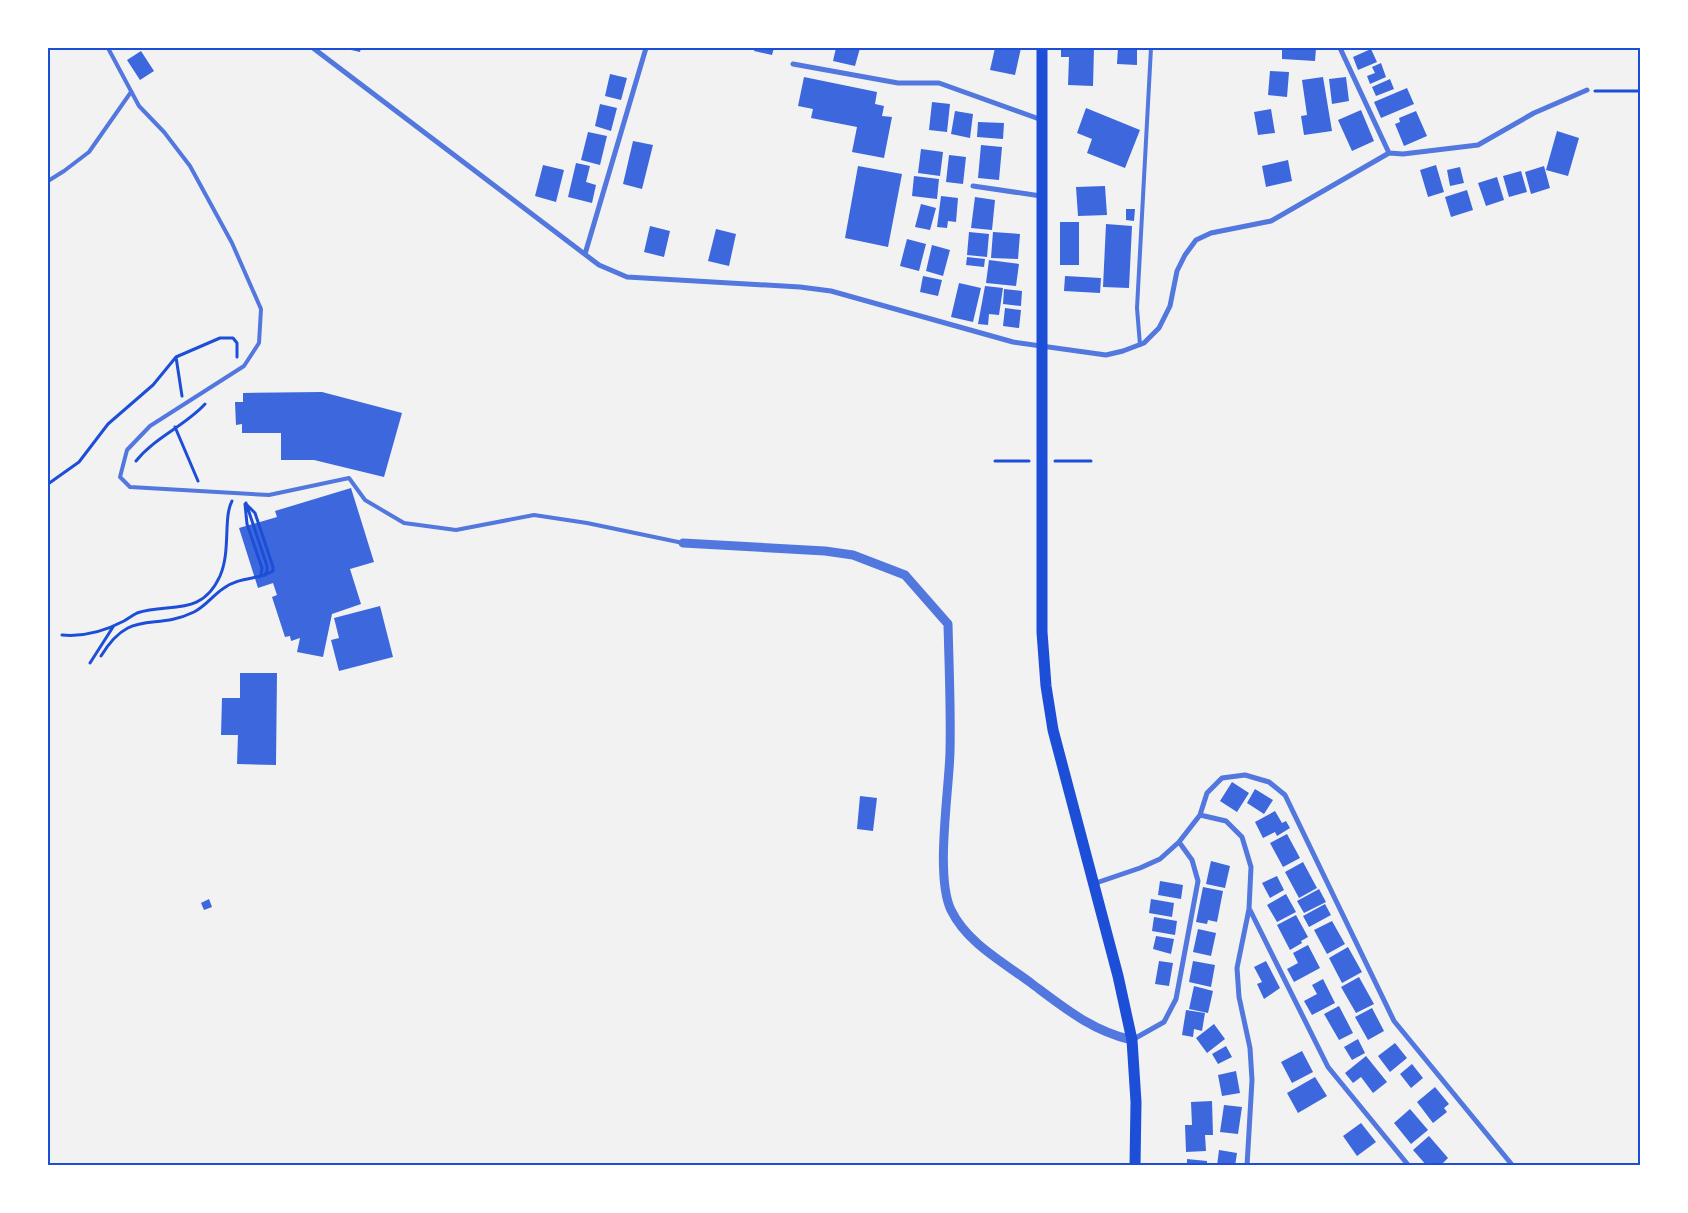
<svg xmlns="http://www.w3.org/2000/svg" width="1688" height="1213" viewBox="0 0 1688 1213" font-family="'PT Serif',serif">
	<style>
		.building { fill: #3d67dc }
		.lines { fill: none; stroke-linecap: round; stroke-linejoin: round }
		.path { stroke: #1d4ed8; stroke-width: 3 }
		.service { stroke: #5277de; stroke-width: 4 }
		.minor { stroke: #5277de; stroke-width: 5 }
		.tertiary { stroke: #5277de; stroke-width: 9 }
		.trunk { stroke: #1d4ed8; stroke-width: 11 }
		.neatline { fill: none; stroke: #1d4ed8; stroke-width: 2 }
	</style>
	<rect width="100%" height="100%" fill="#f2f2f2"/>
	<path class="building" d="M342 48H361L360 52Z
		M755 48H774L772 55 754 51Z
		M836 48H860L855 66 833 61Z
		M995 48H1021L1015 75 990 70Z
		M1061 48H1094L1093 86 1068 85 1069 57H1061Z
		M1118 48H1137V65L1117 64Z
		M1282 48H1316L1315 61 1282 59Z
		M1371 49 1377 62 1358 70 1353 57Z
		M141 51 154 71 140 80 127 60Z
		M1381 63 1386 77 1370 84 1367 76 1375 73 1372 67Z
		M1270 71 1289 72 1287 97 1268 95Z
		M610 74 627 78 621 100 605 96Z
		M804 77 877 92 875 104 884 106 882 116 892 117 884 158 852 152 857 127 811 118 813 109 798 106Z
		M1323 77 1332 131 1304 135 1301 116 1307 115 1302 80Z
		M1346 77 1349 101 1332 104 1329 79Z
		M1390 79 1394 89 1376 96 1372 87Z
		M1407 88 1414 104 1381 118 1374 102Z
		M932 102 950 104 947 132 929 130Z
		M600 104 617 108 611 131 595 126Z
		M1086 108 1140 130 1125 168 1087 153 1092 139 1077 133Z
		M1271 109 1275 133 1258 135 1254 112Z
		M1361 110 1374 141 1352 151 1338 120Z
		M955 111 973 114 970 138 951 134Z
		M1416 111 1427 136 1404 146 1395 124 1400 122 1399 118Z
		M978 122 1004 123 1003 139 977 137Z
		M1557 131 1579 138 1568 176 1546 170Z
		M588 132 607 136 600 165 581 160Z
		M633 141 653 145 642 189 623 184Z
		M981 145 1002 147 999 180 978 178Z
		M921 149 943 152 940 176 918 173Z
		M949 155 966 157 963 184 946 182Z
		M1288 160 1292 181 1266 187 1262 166Z
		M576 163 590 166 586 182 596 185 592 203 568 197Z
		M543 165 564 170 556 202 535 196Z
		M1436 165 1444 192 1428 197 1420 170Z
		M858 166 902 174 888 247 845 238Z
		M1544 166 1550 188 1531 194 1525 172Z
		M1460 167 1464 183 1450 186 1447 170Z
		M1521 171 1527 192 1509 197 1503 176Z
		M914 176 939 179 937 199 912 196Z
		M1497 177 1504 200 1486 206 1478 183Z
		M1105 186 1107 215 1078 216 1076 187Z
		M1467 190 1473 210 1451 217 1445 197Z
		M941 196 958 198 956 222 948 221 947 228 937 227Z
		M975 197 995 200 992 230 971 228Z
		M921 204 936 208 930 230 915 227Z
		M1126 209H1135L1134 221 1126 220Z
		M1060 222H1079V265H1060Z
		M1106 224 1132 226 1129 288 1103 287Z
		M650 226 670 231 664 257 644 252Z
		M716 229 736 234 729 266 708 261Z
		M969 232 989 234 987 257 967 255Z
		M993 232 1020 234 1018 259 991 258Z
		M907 239 926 244 919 271 900 266Z
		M932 245 950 250 943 276 926 271Z
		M967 257 985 259 984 267 966 265Z
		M989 260 1019 264 1016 286 986 283Z
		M923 276 942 280 938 296 920 292Z
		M1065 276 1101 278 1100 293 1064 291Z
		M959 283 981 288 973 322 951 317Z
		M985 286 1003 288 999 315 989 314 988 325 978 324Z
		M1004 289 1022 291 1021 306 1003 304Z
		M1005 308 1021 310 1019 328 1003 326Z
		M322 392 402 413 384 477 314 460H281V433H242V424L236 425 235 402H243V393Z
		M351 488 374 562 350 569 361 604 332 614 323 657 297 652 300 638 291 641 290 636 285 637 272 597 277 595 273 583 258 588 239 528 277 517 275 511Z
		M380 606 393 657 339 671 331 640 339 638 334 618Z
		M240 673H277L276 765 237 764 238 735H221L222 698H240Z
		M1232 782 1249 793 1237 812 1220 801Z
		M1255 789 1273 800 1264 814 1247 803Z
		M860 796 877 798 873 831 857 829Z
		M1275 811 1282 823 1286 821 1290 828 1277 836 1275 832 1263 838 1255 822Z
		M1287 834 1300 858 1283 867 1270 843Z
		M1211 861 1230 866 1225 888 1206 884Z
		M1303 862 1317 888 1299 898 1285 872Z
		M1277 876 1284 890 1270 898 1262 883Z
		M1160 881 1183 885 1181 899 1158 895Z
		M1203 887 1223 891 1217 922 1208 920 1207 924 1196 922Z
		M1319 889 1326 902 1304 913 1297 901Z
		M1286 894 1296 912 1277 922 1267 905Z
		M209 899 212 907 204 910 201 903Z
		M1151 899 1174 903 1172 917 1149 913Z
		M1325 904 1331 915 1309 927 1303 916Z
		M1296 915 1308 937 1301 941 1302 943 1290 950 1277 925Z
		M1154 917 1177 921 1175 935 1152 931Z
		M1332 921 1345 944 1327 954 1314 930Z
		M1198 929 1216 933 1211 956 1193 952Z
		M1156 936 1174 939 1171 954 1153 949Z
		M1308 945 1320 968 1294 982 1287 969 1298 963 1293 953Z
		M1348 947 1362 972 1342 983 1329 958Z
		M1159 961 1173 963 1169 986 1155 984Z
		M1193 961 1215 965 1211 987 1189 982Z
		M1266 961 1280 988 1264 999 1257 984 1262 982 1254 967Z
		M1359 977 1374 1004 1356 1013 1341 987Z
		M1323 979 1335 1003 1312 1015 1304 1001 1317 994 1312 985Z
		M1194 986 1213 991 1208 1013 1189 1009Z
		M1339 1006 1353 1033 1339 1040 1324 1014Z
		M1372 1008 1384 1031 1368 1040 1355 1017Z
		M1186 1010 1205 1013 1202 1031 1194 1029 1193 1037 1182 1035Z
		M1214 1024 1225 1039 1207 1053 1196 1038Z
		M1358 1039 1365 1053 1352 1060 1344 1047Z
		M1395 1043 1407 1058 1390 1072 1378 1056Z
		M1226 1046 1232 1057 1218 1064 1212 1054Z
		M1302 1051 1313 1072 1292 1083 1281 1062Z
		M1366 1056 1387 1082 1373 1093 1361 1077 1353 1083 1345 1073Z
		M1412 1064 1423 1078 1411 1088 1400 1074Z
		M1236 1071 1240 1093 1222 1096 1218 1075Z
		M1315 1077 1327 1096 1298 1113 1287 1093Z
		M1435 1087 1449 1104 1444 1108 1447 1112 1433 1123 1417 1102Z
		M1212 1101 1213 1135H1205L1206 1151 1186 1152 1185 1125H1192L1191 1102Z
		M1224 1105 1242 1107 1238 1134 1220 1132Z
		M1410 1109 1428 1130 1411 1144 1394 1123Z
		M1361 1123 1376 1142 1357 1156 1343 1136Z
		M1429 1136 1448 1158 1440 1166H1427L1413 1150Z
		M1219 1150 1237 1153 1235 1166H1217Z
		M1187 1159 1207 1161V1166H1187Z"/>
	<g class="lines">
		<path class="path" d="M1595 91H1640
			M176 357 182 396
			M175 427 198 481
			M136 461C155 437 185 426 205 404
			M995 461H1029
			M1055 461H1091
			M48 484 79 462 108 424 153 385 176 357 220 338H233L237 343V357
			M245 504 247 524 262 568 261 575
			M246 504 255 513 273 567V571L265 575
			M62 635C84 637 105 631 124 621 129 618 133 615 137 613 169 602 201 618 220 576 231 551 223 518 232 501
			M101 656C131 607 153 632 194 612 206 606 213 595 224 588 236 579 251 579 265 575L267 571V566L246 503
			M90 663 113 627"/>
		<path class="service" d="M108 48 139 106 164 132 190 166 232 243 261 309 259 343 244 366 150 426 127 450 120 477 130 487 269 495 349 478 365 500 404 523 456 530 534 515 587 523 683 543
			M48 181 64 171 89 152 131 92
			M1140 345 1137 308 1151 48"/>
		<path class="minor" d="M313 48 599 265 627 277 800 287 831 291 1013 342 1106 355 1123 351 1144 343 1159 328 1170 306 1177 271 1185 255 1196 240 1211 233 1271 221 1389 153
			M1340 48 1389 153 1403 154 1478 145 1534 113 1587 90
			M793 64 898 83H939L1042 120
			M973 186 1041 196
			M585 254 646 48
			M1200 815 1226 821 1242 837 1251 867 1249 909 1237 968 1239 997 1250 1048 1252 1080 1247 1166
			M1093 884 1140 868 1160 859 1179 842 1200 815 1207 793 1222 778 1245 775 1269 782 1285 795 1394 1021 1513 1166
			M1250 910 1328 1067 1409 1166
			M1132 1040 1164 1022 1176 999 1198 881 1192 860 1179 842"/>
		<path class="tertiary" d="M683 543 825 551 853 555 905 575 948 624C949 666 951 709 950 752 949 791 935 877 951 910 967 943 1003 962 1031 983 1063 1007 1092 1031 1132 1040"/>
		<path class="trunk" d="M1042 48V632L1046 686 1053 730 1118 976 1132 1040 1136 1102 1135 1166"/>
	</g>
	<rect width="1688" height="1213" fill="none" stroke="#ffffff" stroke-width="98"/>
	<rect x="49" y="49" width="1590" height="1115" class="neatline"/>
</svg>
